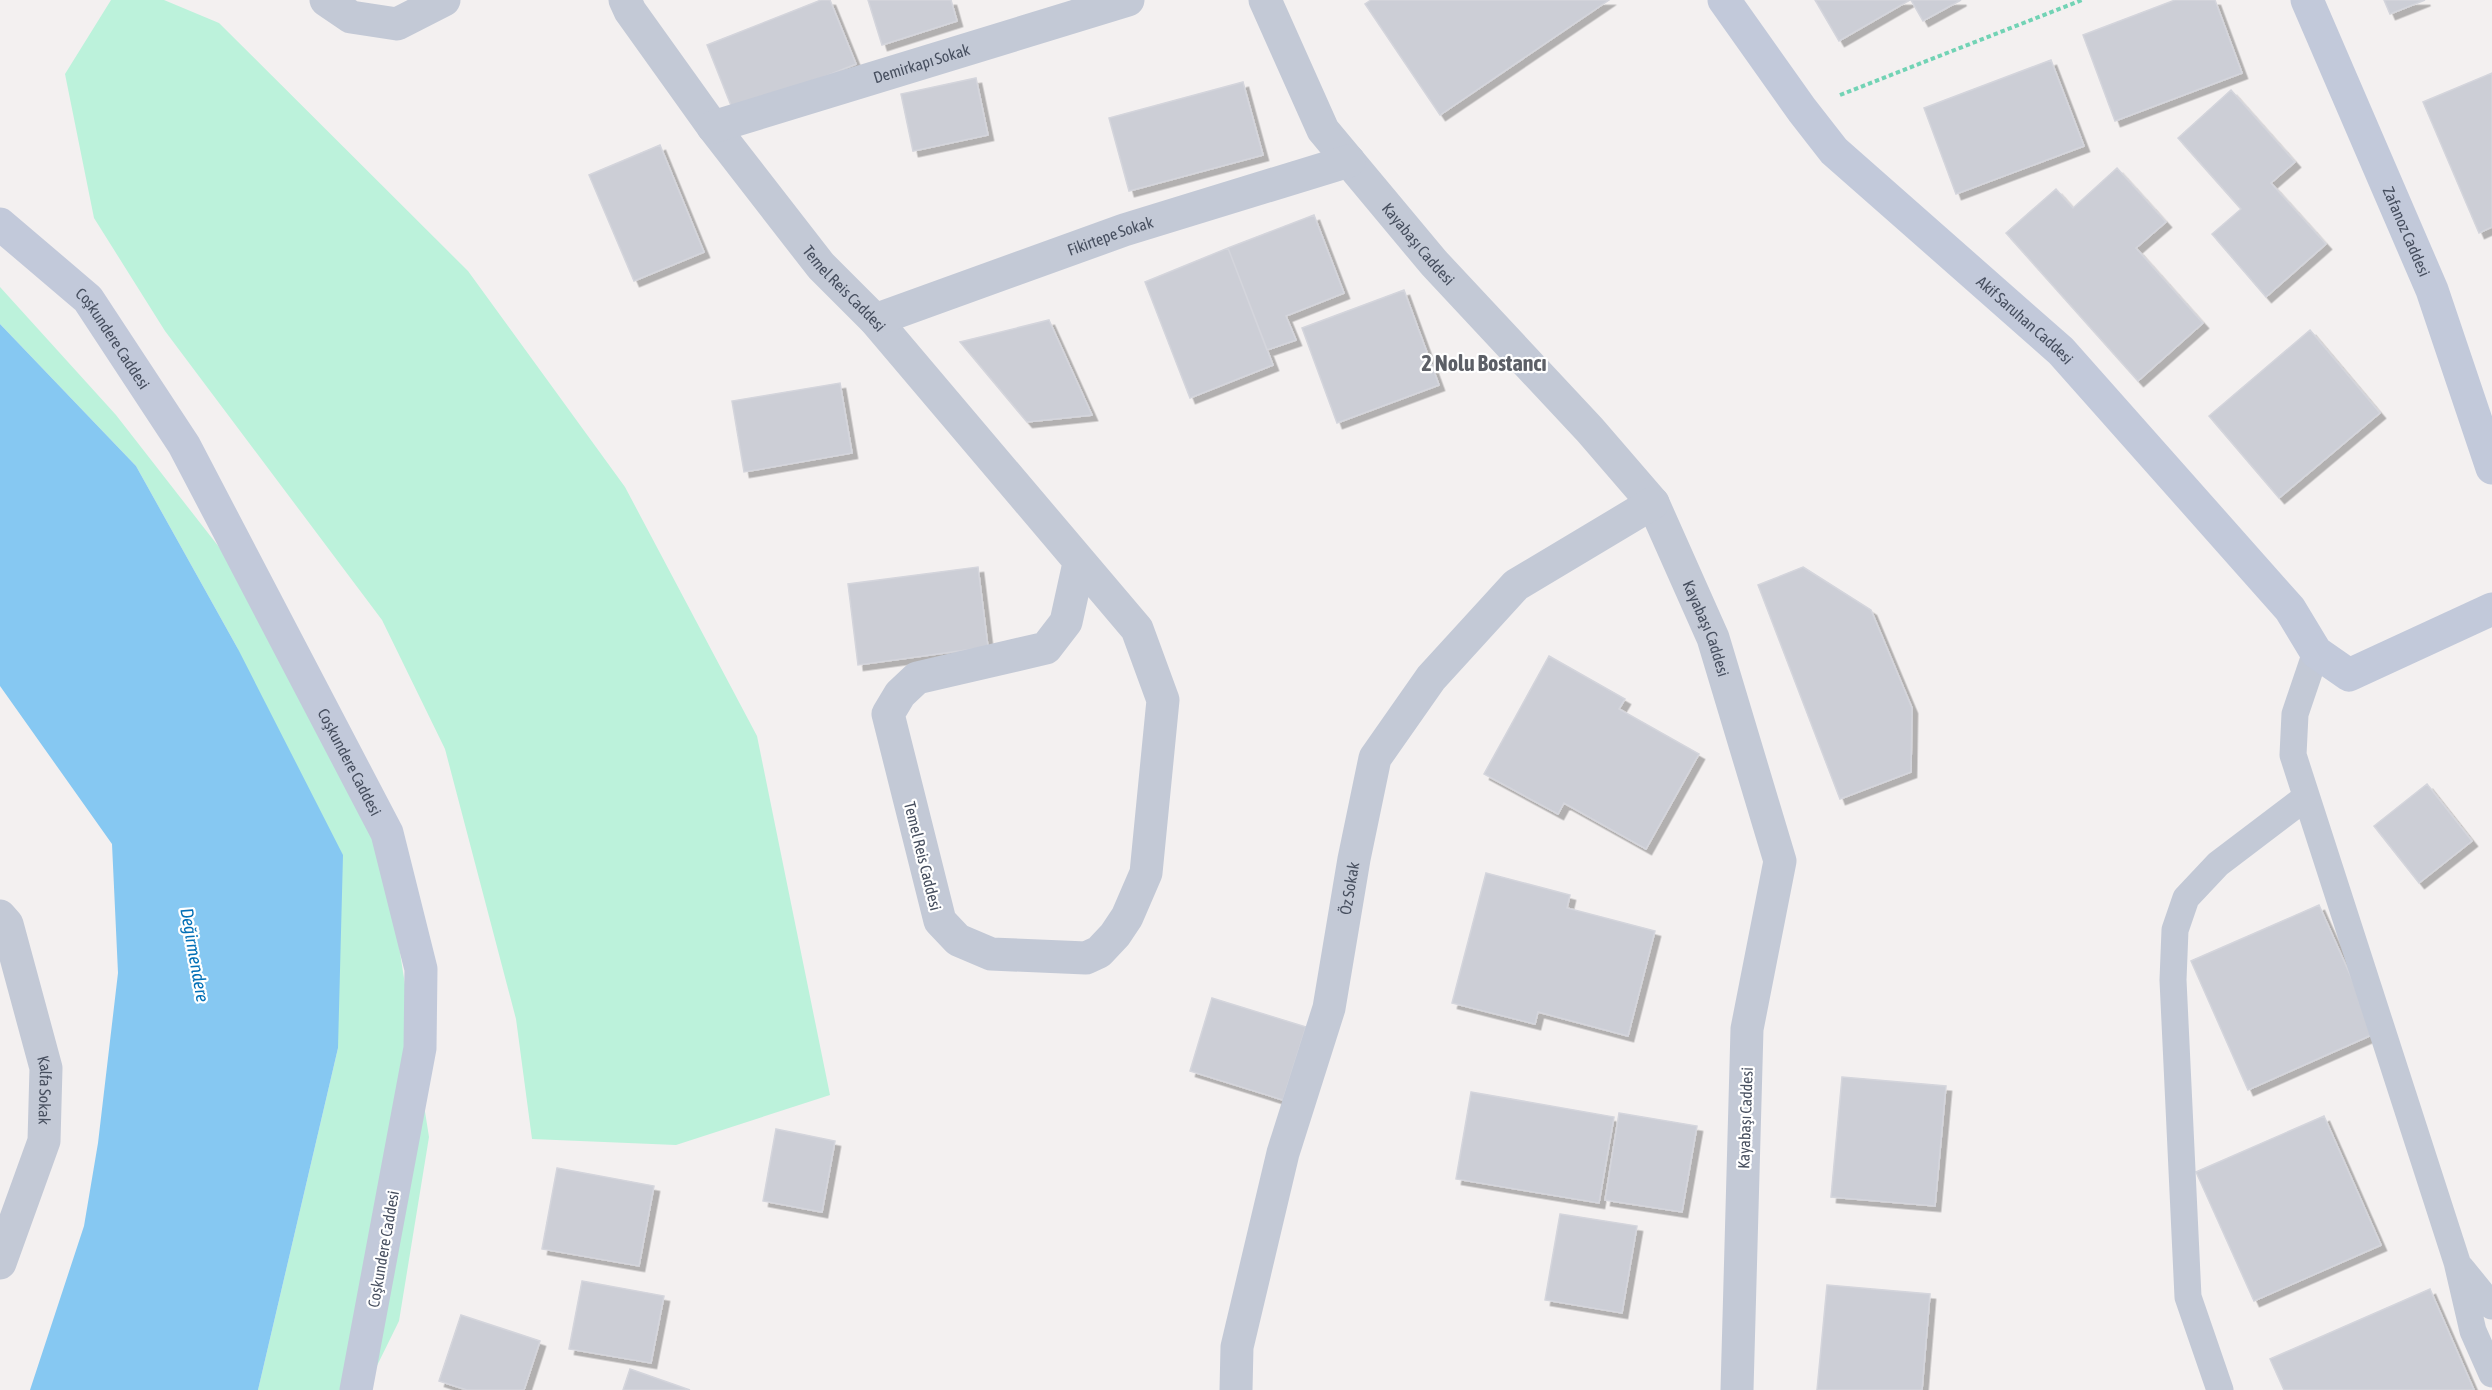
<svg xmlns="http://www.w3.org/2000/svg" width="2492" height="1390" viewBox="0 0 2492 1390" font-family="'Asap Condensed',sans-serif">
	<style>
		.green { fill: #bcf2db }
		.water { fill: #86c8f2 }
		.building { fill: #ccced6; stroke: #d4d5dc; stroke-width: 1.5; filter: url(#shadow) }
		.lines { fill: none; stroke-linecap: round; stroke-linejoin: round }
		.path { stroke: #72d3b5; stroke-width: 4; stroke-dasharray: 4.5 3; stroke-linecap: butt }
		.lane { stroke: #c3c9d6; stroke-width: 27 }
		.street { stroke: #c3c9d6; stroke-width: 33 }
		.secondary { stroke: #c2c9da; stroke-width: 33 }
		.labels { text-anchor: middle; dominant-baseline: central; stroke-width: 4.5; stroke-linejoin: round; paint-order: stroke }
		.street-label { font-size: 16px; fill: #474f5f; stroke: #fff }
		.water-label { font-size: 18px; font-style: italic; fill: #026fb6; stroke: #fff }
		.district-label { font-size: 22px; font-weight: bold; fill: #5c5f66; stroke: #fff }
	</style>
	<defs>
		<filter id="shadow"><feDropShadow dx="5.5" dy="5.5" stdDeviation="0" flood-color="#0004"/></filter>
	</defs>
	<rect width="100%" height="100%" fill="#f3f0f0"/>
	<path class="green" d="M111 0H164L219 23 468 271 625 487 757 736 830 1095 676 1145 532 1139 516 1019 445 749 382 620 165 331 94 218 65 74Z
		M0 287 116 415 293 642 384 851 429 1137 399 1321 365 1390H258L338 1048 238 649 136 466 0 324Z"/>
	<path class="water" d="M0 324 136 466 238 649 343 855 338 1048 258 1390H30L84 1226 98 1143 118 973 112 844 0 686Z"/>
	<path class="building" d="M821 0H830L856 64 734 113 707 45Z
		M868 0H951L957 21 882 45Z
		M1371 0H1609L1440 115 1365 4Z
		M1815 0H1910L1839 41Z
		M1911 0H1961L1923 21Z
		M2175 0H2215L2242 73 2115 121 2083 35Z
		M2384 0H2425L2390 14Z
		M2051 60 2084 146 1956 194 1924 108Z
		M2492 73V227L2479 233 2423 102Z
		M976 78 988 135 913 151 901 94Z
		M1243 82 1263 155 1129 191 1109 118Z
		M2231 90 2295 162 2271 183 2326 244 2266 297 2212 234 2241 209 2178 138Z
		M660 145 704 252 634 281 589 175Z
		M2117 168 2166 222 2136 248 2203 323 2138 381 2006 233 2056 189 2073 208Z
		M1314 215 1344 293 1286 316 1296 340 1267 350 1228 248Z
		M1228 248 1273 365 1190 398 1145 282Z
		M1404 290 1439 385 1337 423 1302 328Z
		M1049 320 1092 415 1027 422 960 342Z
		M2310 330 2380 413 2279 498 2209 416Z
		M840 383 852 453 744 472 732 401Z
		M978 567 988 647 858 665 848 584Z
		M1803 567 1871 610 1912 708 1911 772 1840 799 1758 585Z
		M1549 656 1625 699 1619 709 1699 754 1646 849 1564 803 1558 814 1484 774Z
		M2427 784 2472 841 2419 883 2374 826Z
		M1486 873 1570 895 1567 908 1655 931 1628 1036 1538 1012 1535 1024 1452 1003Z
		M2319 905 2376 1033 2248 1090 2191 961Z
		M1212 998 1306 1027 1283 1100 1190 1071Z
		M1842 1077 1946 1086 1935 1206 1831 1197Z
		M1471 1092 1614 1117 1599 1203 1456 1179Z
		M1619 1113 1697 1126 1682 1212 1605 1200Z
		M2324 1116 2381 1245 2254 1301 2196 1172Z
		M776 1129 835 1141 822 1212 763 1201Z
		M557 1168 654 1186 639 1266 542 1249Z
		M1560 1214 1637 1226 1622 1313 1545 1300Z
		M582 1281 664 1296 651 1363 569 1349Z
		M1827 1285 1930 1294 1922 1390H1817Z
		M2430 1289 2474 1390H2284L2270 1359Z
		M461 1315 540 1341 524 1390H467L439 1381Z
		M630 1369 690 1390H623Z"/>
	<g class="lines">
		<path class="path" d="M1840 95 2082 0"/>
		<path class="lane" d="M2316 652 2295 714 2293 755 2457 1262 2473 1331 2492 1374
			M2461 1268 2492 1306
			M2220 1390 2188 1297 2173 980 2175 930 2186 898 2218 864 2305 798"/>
		<g class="street">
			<path d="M326 0 351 17 397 24 444 0"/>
			<path id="s1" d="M625 0 630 11 713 127 821 266 875 320 1137 629 1163 700 1146 873 1127 917 1115 935 1099 952 1086 958 991 954 958 940 940 921 888 714 900 694 917 678 1046 648 1066 622 1079 563"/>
			<path id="s2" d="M1265 0 1323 130 1434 263 1590 430 1653 503 1713 638 1780 861 1747 1029 1737 1390"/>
			<path id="s3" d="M713 127 1128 0"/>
			<path id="s4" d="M875 320 1124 230 1349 161"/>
			<path id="s5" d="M0 916 7 924 46 1068 44 1141 0 1263"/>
			<path id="s6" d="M1236 1390 1237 1347 1283 1153 1329 1008 1354 859 1375 758 1431 678 1516 585 1653 503"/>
		</g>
		<g class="secondary">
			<path id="s7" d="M1724 0 1802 110 1834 151 2061 351 2290 609 2316 652 2349 675 2492 609"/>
			<path id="s8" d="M2307 0 2432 290 2492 468"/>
			<path id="s9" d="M0 224 88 299 184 445 387 833 421 969 420 1048 356 1390"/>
		</g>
	</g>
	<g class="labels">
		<g class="street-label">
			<text stroke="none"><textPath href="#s3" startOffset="218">Demirkapı Sokak</textPath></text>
			<text stroke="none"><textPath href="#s8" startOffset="252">Zafanoz Caddesi</textPath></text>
			<text stroke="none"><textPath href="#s4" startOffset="250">Fikirtepe Sokak</textPath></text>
			<text stroke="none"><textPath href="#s2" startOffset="291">Kayabaşı Caddesi</textPath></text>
			<text stroke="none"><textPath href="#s1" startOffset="363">Temel Reis Caddesi</textPath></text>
			<text stroke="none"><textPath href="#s7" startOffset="442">Akif Saruhan Caddesi</textPath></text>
			<text stroke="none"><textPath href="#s9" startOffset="162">Coşkundere Caddesi</textPath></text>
			<text stroke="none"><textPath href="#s2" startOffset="777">Kayabaşı Caddesi</textPath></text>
			<text stroke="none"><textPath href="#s9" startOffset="648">Coşkundere Caddesi</textPath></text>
			<text transform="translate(923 856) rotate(76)">Temel Reis Caddesi</text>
			<text stroke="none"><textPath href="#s6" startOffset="516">Öz Sokak</textPath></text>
			<text stroke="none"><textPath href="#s5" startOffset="182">Kalfa Sokak</textPath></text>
			<text transform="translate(1745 1118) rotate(-88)">Kayabaşı Caddesi</text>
			<text transform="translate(383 1249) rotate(-80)">Coşkundere Caddesi</text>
		</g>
		<g class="water-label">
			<text transform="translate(195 955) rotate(80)">Değirmendere</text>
		</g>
		<g class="district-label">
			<text x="1484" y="363">2 Nolu Bostancı</text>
		</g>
	</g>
</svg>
